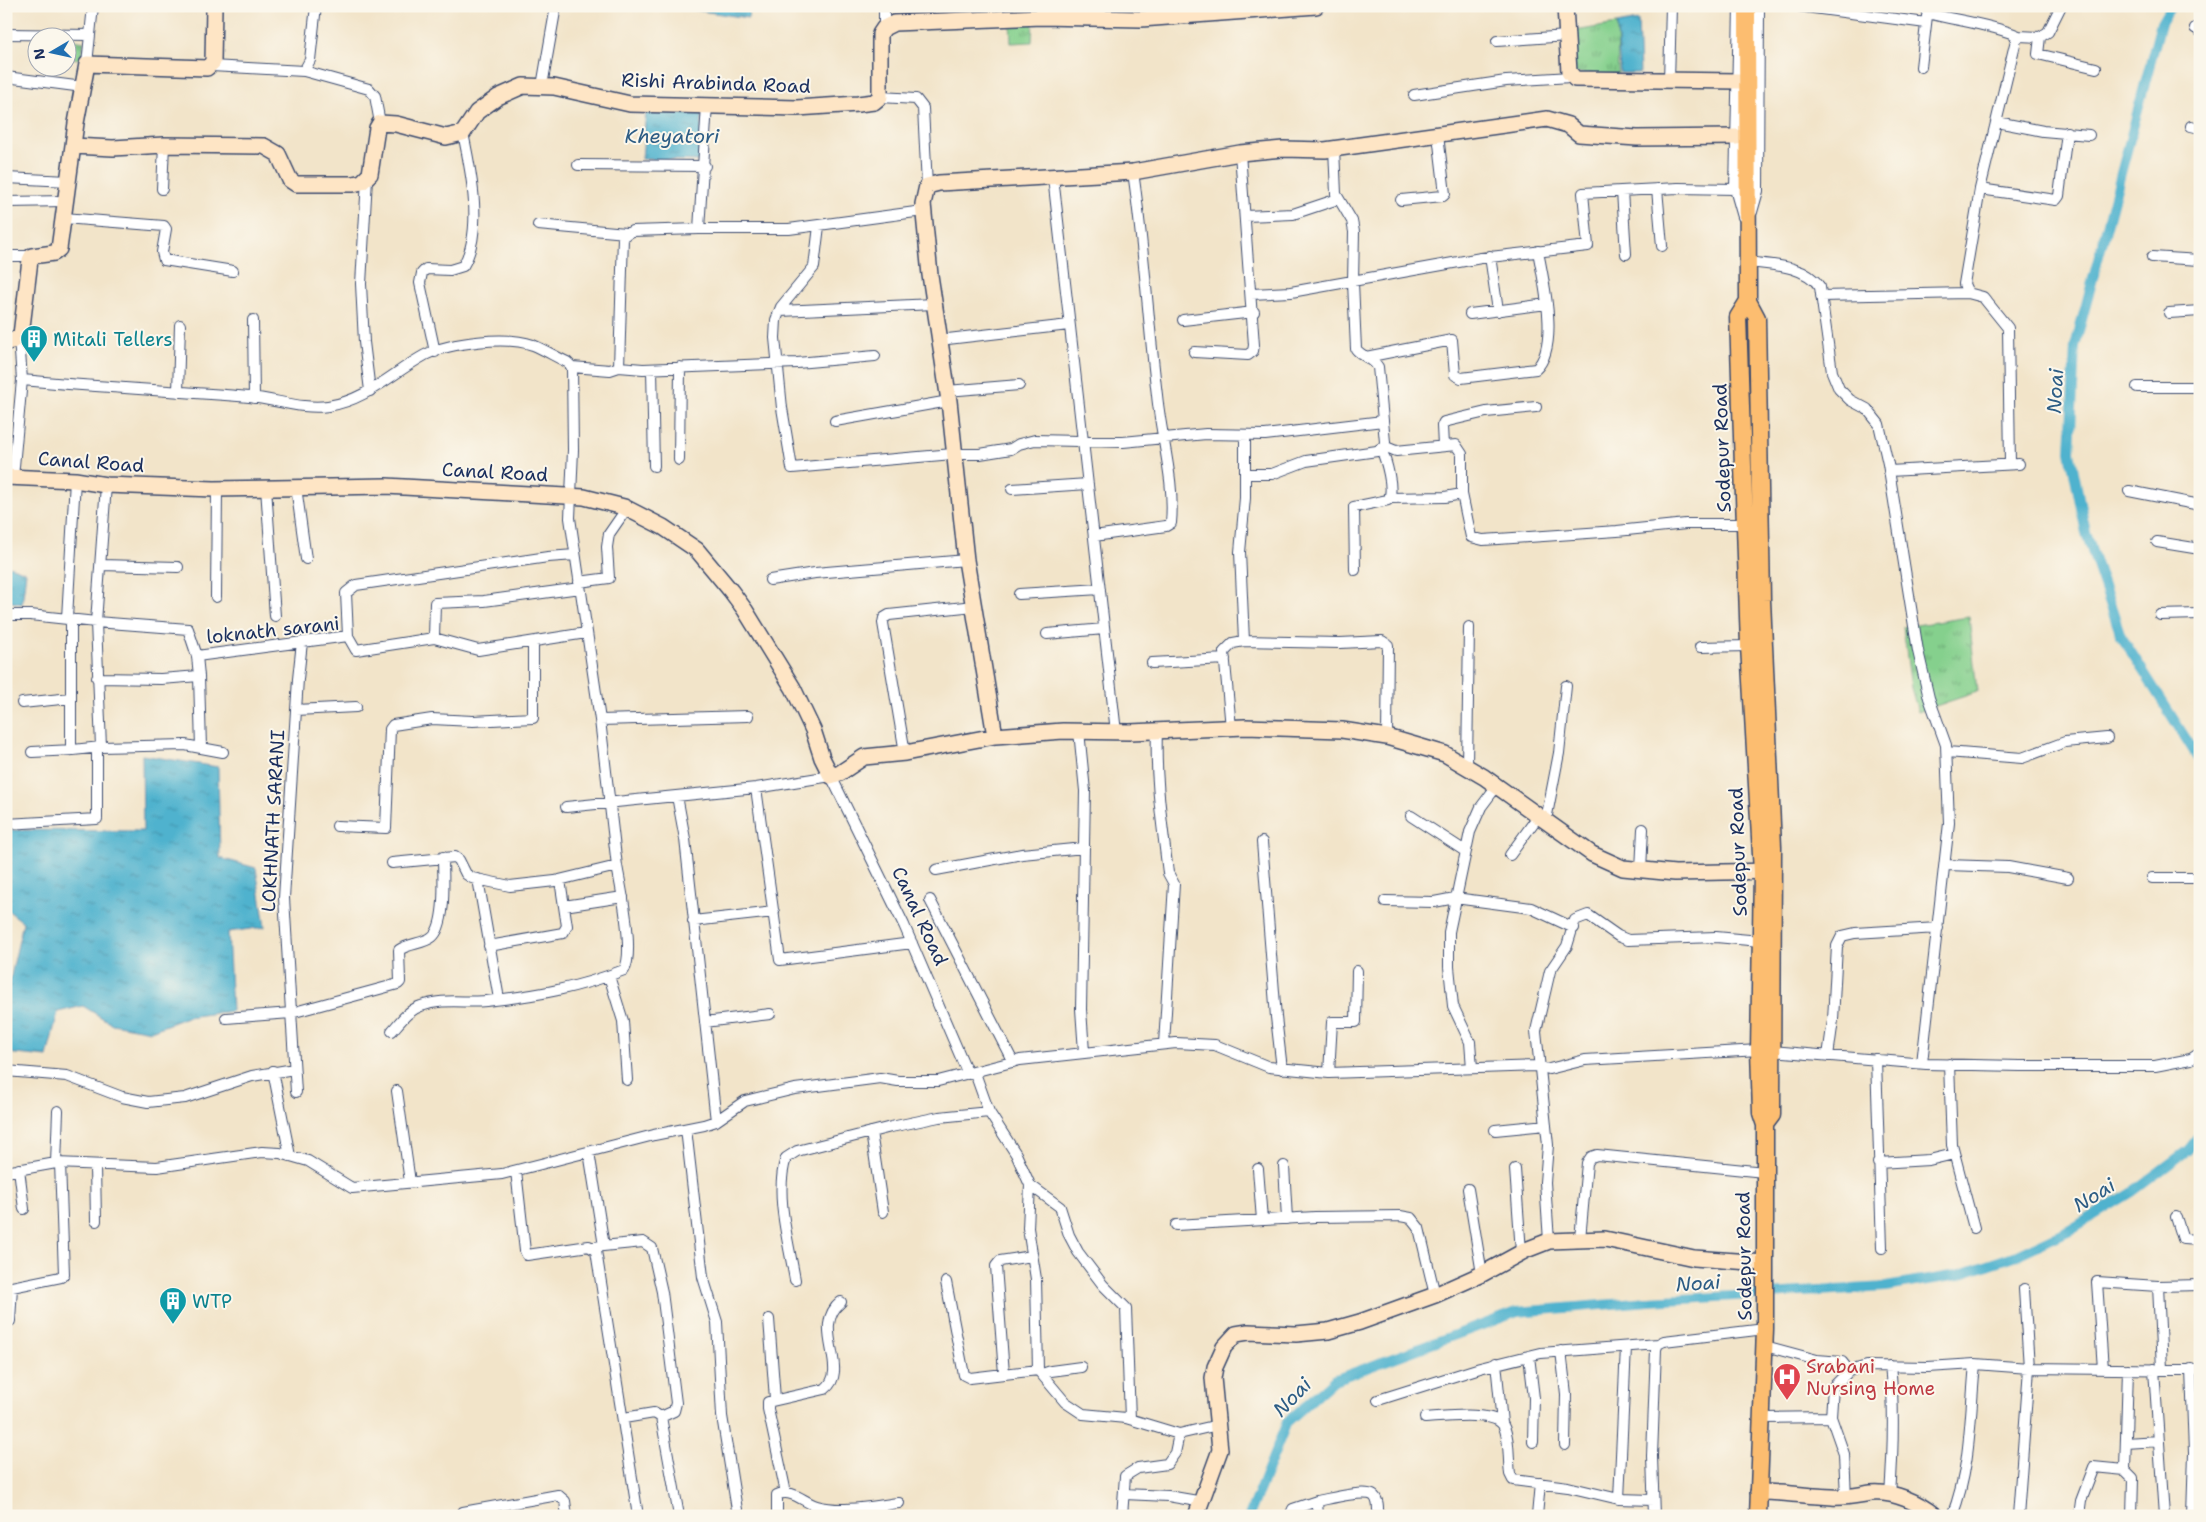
<svg xmlns="http://www.w3.org/2000/svg" width="2206" height="1522" viewBox="0 0 2206 1522" font-family="'Shantell Sans',sans-serif">
	<style>
		.grass { fill: url(#grass-tufts); stroke: #508076 }
		.water { fill: url(#water-ripples); stroke: #357096 }
		.lines { fill: none; stroke-linecap: round; stroke-linejoin: round }
		.canal { stroke: #4fb2ce; stroke-width: 10 }
		.street-casing { stroke: #3b4a6e; stroke-width: 12 }
		.secondary-casing { stroke: #3b4a6e; stroke-width: 18 }
		.primary-casing { stroke: #3b4a6e; stroke-width: 19 }
		.street { stroke: #fff; stroke-width: 10 }
		.secondary { stroke: #fee5c5; stroke-width: 15 }
		.primary { stroke: #fcbd6f; stroke-width: 16 }
		.labels { text-anchor: middle; dominant-baseline: central; stroke-width: 4; stroke-linejoin: round; paint-order: stroke }
		.street-label { font-size: 19px; fill: #1b2f5e; stroke: #fbf7ec }
		.culture-label { font-size: 19px; fill: #0d838f; stroke: #fbf7ec; text-anchor: start }
		.health-label { font-size: 19px; fill: #be3a42; stroke: #fbf7ec; text-anchor: start }
		.water-label { font-size: 20px; font-style: italic; fill: #2d5d85; stroke: #fbf7ec }
	</style>
	<defs>
		<pattern id="grass-tufts" width="24" height="20" patternUnits="userSpaceOnUse" patternTransform="scale(1.25)"><rect width="24" height="20" fill="#85d08d"/><path d="M3 7l-1-3M5 7V3M7 7l1-3M15 17l-1-3M17 17v-4M19 17l1-3" fill="none" stroke="#6ca976"/></pattern>
		<pattern id="water-ripples" width="26" height="14" patternUnits="userSpaceOnUse" patternTransform="scale(1.25)"><rect width="26" height="14" fill="#4fb2ce"/><path d="M2 4q2-2 4 0t4 0M15 11q2-2 4 0t4 0" fill="none" stroke="#4191aa"/></pattern>
	</defs>
	<rect width="100%" height="100%" fill="#fbf7ec"/>
	<filter id="ink" filterUnits="userSpaceOnUse"><feTurbulence type="fractalNoise" baseFrequency=".02" numOctaves="2"/><feDisplacementMap in="SourceGraphic" scale="10" xChannelSelector="R" yChannelSelector="G"/><feConvolveMatrix kernelMatrix="1 2 1 2 8 2 1 2 1" color-interpolation-filters="sRGB"/></filter>
	<filter id="wash" filterUnits="userSpaceOnUse"><feTurbulence type="fractalNoise" baseFrequency=".0096" numOctaves="4" result="noise"/><feDisplacementMap in="SourceGraphic" scale="20" xChannelSelector="R" yChannelSelector="G"/><feGaussianBlur stdDeviation="1.12" result="paint"/><feColorMatrix in="noise" values="0 0 0 0 0 0 0 0 0 0 0 0 0 0 0 0 0 1.4 0 .05"/><feComposite in="paint" operator="in"/></filter>
	<g filter="url(#wash)">
		<rect width="100%" height="100%" fill="#f2e4c9"/>
		<path class="grass" d="M1033 19 1032 42 1011 43 1010 20Z
			M1617 24 1618 74 1574 73 1569 32Z
			M68 39 84 42 81 59 68 58Z
			M1969 617 1977 692 1918 712 1911 688 1903 627Z"/>
		<path class="water" d="M668 6H750L748 18Z
			M1638 20 1640 73H1620L1617 24Z
			M702 110 700 161 642 159 646 111Z
			M6 565 26 572 22 604 6 601Z
			M142 755 218 767 220 858 256 868 265 927 228 932 232 1011 187 1017 151 1031 112 1024 83 1006 58 1012 47 1057 6 1053V998L23 922 6 909V830L143 831Z"/>
		<g class="lines">
			<path class="canal" d="M2171 6 2161 23 2075 346 2070 452 2086 533 2121 636 2200 761
				M1249 1516 1287 1422 1334 1380 1517 1312 1649 1301 1886 1287 1958 1275 2017 1255 2070 1230 2132 1192 2188 1150 2200 1135"/>
		</g>
	</g>
	<g filter="url(#ink)">
		<g class="lines">
			<defs>
				<path id="street" d="M884 6V28
					M1739 6 1735 189 1743 217
					M1798 6 1926 23
					M1927 13C1958 21 1990 24 2019 36
					M2195 28 2200 31
					M6 34 90 35
					M2040 37 2038 54 2096 68
					M1497 41 1567 36
					M87 64 93 6
					M211 66 304 71 310 60 316 6
					M1921 67 1927 16
					M304 71 369 89 375 96 380 123
					M6 77 83 87
					M1669 81 1671 6
					M542 86 556 6
					M1414 95 1506 81 1571 77
					M880 97 916 99 923 108 927 186
					M1997 122 2043 131 2089 135
					M2191 126 2200 128
					M578 165 705 166
					M1053 177 1116 732
					M6 178 69 181
					M367 179 361 284 364 342 370 391
					M162 189 164 145
					M1657 189 1662 246
					M1980 189 2056 200 2059 196 2067 132
					M1622 191 1626 254
					M1401 200 1443 196 1445 194 1438 135
					M7 202 66 201
					M1752 212 1758 191 1759 6
					M1245 216 1293 214 1338 199
					M64 218 164 226 166 229 162 252 164 260 233 271
					M538 225 626 233
					M819 226 814 267 781 307 776 320 775 338 782 408 792 468 953 454H980L1011 449 1019 444 1035 440 1123 442 1206 434 1265 435 1383 421
					M699 229H789L923 211
					M6 256H32
					M1490 256 1498 311
					M2152 257 2200 260
					M1747 262C1772 265 1805 265 1820 287L1832 372 1839 389 1850 400 1867 409 1879 424 1888 464 1918 651 1929 698 1946 745 1949 823 1922 1063
					M1251 294 1291 292 1481 258 1588 246 1583 193 1678 188 1735 189
					M1821 296 1968 293
					M780 311 934 304
					M2169 313 2200 311
					M1470 314 1547 304
					M253 320 254 398
					M1183 320 1254 312
					M939 340 1069 325
					M435 352 420 283 422 273 426 269 450 270 463 266C484 231 471 171 463 133
					M1194 352 1248 355 1253 351 1254 345 1240 153
					M1366 357 1452 340 1455 375 1461 378 1536 369C1560 346 1543 280 1538 251
					M572 367 610 370 619 367 623 237 632 231 699 229 707 105
					M619 367 643 369 797 363 875 356
					M652 369 654 466
					M22 380C98 387 174 391 249 397 275 399 303 410 328 406 367 400 392 373 425 355 451 342 506 336 533 345 545 350 556 357 567 362L572 367 573 450 570 518 600 720 617 866 555 881 510 886 472 878 466 874 459 860 455 857 392 863
					M2137 387H2200
					M947 391 1019 385
					M178 392 180 325
					M835 421 949 401
					M1384 446 1396 451 1456 445 1462 454V494L1445 497 1390 498
					M1443 446 1442 426 1444 422 1486 412 1536 407
					M679 460 680 367
					M2010 464 2008 328 1983 297 1968 293 1964 284 1980 189 2016 40 2019 36 2040 37 2048 32 2061 6
					M1889 471 2019 464
					M1246 474H1272L1306 461 1377 451 1384 446 1385 442 1378 367C1373 358 1362 357 1356 349L1353 282 1354 232 1352 221 1336 194 1334 148
					M13 477 22 380 19 338
					M106 485 96 622 188 629 197 656
					M296 487 306 559
					M266 488 275 616
					M1012 489 1088 484
					M2129 491 2200 505
					M1462 494 1471 537 1483 540 1617 531 1686 524H1744
					M1094 536 1166 526 1171 523C1175 481 1161 437 1157 395 1148 321 1144 246 1133 172
					M2157 542 2200 549
					M575 555 548 557 356 585 346 593 348 636 356 650 434 638 478 650 586 633
					M101 565 178 567
					M1355 570 1354 507 1388 500C1395 490 1386 460 1381 449
					M770 580 815 573 966 560
					M579 582 609 578 607 547 609 534 627 508
					M1019 594 1100 589
					M216 597 217 489
					M6 615H30L96 622 101 747 185 745 223 752
					M2160 615 2200 614
					M67 618 75 480
					M71 619V747L73 750 101 747
					M1047 634 1104 629
					M434 638 435 603 484 601 580 588
					M1244 641 1240 552 1245 498V435
					M1700 647 1749 646
					M1152 663 1225 659
					M199 676 201 748
					M97 678 161 679 199 676 197 656 348 636
					M22 703 71 698
					M296 710 356 707
					M600 720 748 716
					M1231 728 1224 652 1233 643 1244 641 1340 643 1382 641 1388 645 1387 737
					M1157 730C1155 781 1162 822 1168 873L1174 884 1164 1044
					M1079 731 1085 791 1081 1009 1084 1052
					M32 752 73 750
					M1947 752 2022 758 2065 742 2107 738
					M905 753 883 623 884 618 889 615 974 606
					M1467 766 1469 627
					M756 788 780 960 912 943
					M677 796 685 839 716 1121
					M566 807 756 788 831 776 904 925 968 1074
					M1411 816 1465 851
					M1546 820 1559 753 1566 686
					M6 824 97 819V748
					M337 826 386 828 390 729 393 725 432 719 473 721 533 718V642
					M1262 842 1276 1017 1282 1069
					M1510 855 1539 815
					M1946 865 2008 867 2068 878
					M936 870 1022 854 1084 848
					M1641 870 1643 829
					M2152 878H2200
					M478 879 499 999
					M930 900 1013 1062
					M1385 901 1434 902 1455 898 1531 908 1574 928
					M564 906 623 897
					M693 921 774 912
					M489 946 563 933 567 926 560 880
					M609 976 623 1021 627 1080
					M226 1018 291 1013 398 984 400 982 399 950C409 943 423 944 432 937 447 925 443 875 443 857
					M705 1022 770 1014
					M392 1031C400 1022 408 1010 421 1006 442 998 464 1003 486 1001 535 996 578 988 624 970 635 953 621 888 617 866
					M1828 1056 1833 1020 1837 946 1842 936 1855 933 1938 928
					M1876 1059 1882 1248
					M1949 1064 1952 1145 1974 1228
					M1472 1068 1470 1042 1453 1006 1449 967V932L1470 832 1481 807 1496 787
					M6 1071 67 1076 122 1097 148 1102 185 1098 252 1076 294 1069
					M273 1071 290 1156
					M975 1073 989 1112 1016 1154 1030 1185 1060 1207 1069 1235 1078 1252 1103 1285 1126 1308 1130 1419
					M1329 1073 1332 1022H1356L1357 971
					M397 1091 410 1182
					M296 1092 284 898 298 679 302 642
					M686 1129 703 1277 717 1322 722 1416 738 1516
					M1495 1130 1546 1125
					M871 1132 883 1212
					M589 1152 604 1246
					M56 1163 58 1111
					M1878 1163 1929 1160 1954 1154
					M95 1165 96 1221
					M1284 1166 1287 1219
					M19 1169 24 1209
					M1258 1169 1262 1220
					M1515 1169 1521 1252
					M516 1171 525 1251 527 1255 589 1246 596 1251 638 1516
					M6 1172 56 1163 157 1167 262 1152 280 1153 308 1161 352 1188 502 1174 654 1135 704 1125 716 1121 745 1101 795 1089 880 1078 898 1081H938L1020 1060 1176 1043 1215 1045 1269 1067 1329 1073 1536 1066 1549 1069 1585 1060 1759 1050 1926 1064 2020 1066H2155L2191 1059 2200 1053
					M1468 1189 1482 1274
					M2176 1217 2183 1239 2200 1240
					M1176 1225 1315 1217 1400 1216 1411 1218 1419 1228 1435 1295
					M1580 1239 1587 1163 1591 1157 1597 1155 1764 1172
					M1549 1241 1545 1182 1548 1145 1536 1031 1550 971 1567 946 1575 920 1588 915 1618 936 1628 940 1716 937 1760 941
					M593 1247 643 1242 652 1248 662 1292 676 1403 674 1411 661 1417
					M795 1280C789 1243 774 1194 786 1158L797 1151 891 1127 939 1117 989 1112
					M946 1282 964 1375 970 1378 1038 1370 1036 1279 1028 1228 1030 1185
					M2158 1286 2162 1369
					M769 1319 775 1399
					M10 1321 12 1287 61 1277 64 1274 60 1163
					M1765 1346 1817 1360 1842 1362 1849 1371
					M1561 1351 1566 1394 1565 1445
					M1529 1356 1534 1398 1533 1442
					M1496 1363 1502 1423
					M1975 1364 2029 1368 2200 1370
					M2103 1369 2097 1282 2158 1286 2200 1285
					M2154 1369 2164 1516
					M2191 1369 2194 1453 2192 1516
					M1038 1370 1065 1402 1083 1414 1126 1418 1179 1434
					M1004 1374 996 1266 1000 1261 1032 1256
					M1042 1374 1051 1371 1081 1367
					M1378 1400 1480 1368 1541 1353 1658 1344
					M1831 1417 1833 1387 1849 1371 1867 1366 1928 1367 1975 1364C1970 1415 1971 1468 1952 1516
					M624 1418 654 1413 661 1417 679 1516
					M1425 1418C1442 1417 1494 1410 1503 1425 1510 1438 1508 1459 1510 1474L1513 1480 1568 1487 1619 1499 1653 1500
					M1763 1418 1831 1417 1844 1454 1846 1497
					M2126 1443 2158 1441
					M2125 1470 2128 1369
					M786 1493 768 1409V1402L825 1389C851 1369 810 1327 841 1302
					M1124 1494 1168 1496 1203 1502
					M1890 1495C1893 1453 1895 1409 1890 1366
					M1619 1499 1626 1347
					M463 1512 558 1495 565 1501 567 1516
					M777 1516V1495C792 1488 803 1502 817 1506 842 1513 873 1506 899 1503
					M1122 1516 1125 1476 1138 1468 1167 1464 1175 1453 1179 1434 1218 1425
					M1290 1516 1293 1509 1317 1501
					M1318 1516 1317 1501C1329 1499 1365 1489 1374 1496 1379 1501 1378 1509 1378 1516
					M1537 1516 1540 1483
					M1654 1516 1652 1456 1656 1349 1658 1344 1664 1341 1765 1329
					M2018 1516 2029 1368 2024 1289
					M2079 1516 2081 1501 2094 1467 2125 1470 2133 1478 2132 1516"/>
				<path id="secondary" d="M1565 6 1569 72 1575 79 1739 81
					M73 146 113 148 164 145 264 146 278 154 290 180 296 184H353L362 182 370 174 377 128 380 123 396 124 446 137 463 133 477 112 498 97 523 86 554 87 630 104 797 108 858 104 874 102 880 97V34L884 28 894 23 1041 17 1141 19 1316 6
					M6 342 12 341 21 335 30 260 32 256 54 253 59 249 76 123 87 64 207 68 213 62 214 6
					M6 477 75 480 106 485 214 489 386 486 584 497 624 507 663 527 697 550 731 591 745 610 793 688 813 730 822 758 831 776 840 773 864 757 905 753 995 736 1063 731 1130 732 1245 727 1342 730 1387 737 1445 754 1484 777 1592 854 1623 868 1675 873 1773 871
					M995 736 966 560 949 401 930 275 923 204 927 186 939 183 1133 172 1240 153 1283 149 1325 150 1547 119 1568 125 1579 134 1637 138 1737 137
					M1758 1492C1783 1492 1807 1496 1832 1497 1845 1498 1858 1495 1871 1493 1894 1491 1918 1502 1935 1516
					M1196 1516 1220 1450 1213 1378 1215 1367 1224 1347 1236 1334 1248 1332 1296 1334 1328 1331 1360 1322 1435 1295 1482 1274 1526 1250 1549 1241 1605 1239 1694 1258 1764 1263"/>
				<path id="primary" d="M1747 6 1748 301 1738 317 1749 646 1762 872 1759 1050 1761 1113 1765 1125V1329L1758 1516
					M1748 301 1757 318 1762 600 1773 847 1772 1115 1766 1123"/>
			</defs>
			<use href="#street" class="street-casing"/>
			<use href="#secondary" class="secondary-casing"/>
			<use href="#primary" class="primary-casing"/>
			<use href="#street" class="street"/>
			<use href="#secondary" class="secondary"/>
			<use href="#primary" class="primary"/>
		</g>
	</g>
	<defs>
		<symbol id="building-pin" viewBox="-11 -11 22 30"><path d="M0 17L-7.5 6A9.5 9.5 0 1 1 7.5 6Z" fill="#0f9aa8" stroke="#fbf7ec"/><path d="M-4-6H4V6H1V3H-1V6H-4ZM-2.5-4.3h1.7v1.8h-1.7ZM.8-4.3h1.7v1.8H.8ZM-2.5-1h1.7V.8h-1.7ZM.8-1h1.7V.8H.8Z" fill="#fff"/></symbol>
		<symbol id="hospital-pin" viewBox="-11 -11 22 30"><path d="M0 17L-7.5 6A9.5 9.5 0 1 1 7.5 6Z" fill="#e0444e" stroke="#fbf7ec"/><path d="M-5-5h3v3.5h4V-5h3V5h-3V1.5h-4V5h-3Z" fill="#fff"/></symbol>
	</defs>
	<g fill-rule="evenodd">
		<use href="#building-pin" x="18" y="323" width="32" height="43"/>
		<use href="#building-pin" x="157" y="1285" width="32" height="43"/>
		<use href="#hospital-pin" x="1771" y="1361" width="32" height="43"/>
	</g>
	<g class="labels">
		<g class="street-label">
			<text transform="translate(716 83) rotate(2)">Rishi Arabinda Road</text>
			<text transform="translate(1722 448) rotate(-92)">Sodepur Road</text>
			<text transform="translate(91 462) rotate(4)">Canal Road</text>
			<text transform="translate(495 472) rotate(3)">Canal Road</text>
			<text transform="translate(273 630) rotate(-6)">loknath sarani</text>
			<text transform="translate(273 821) rotate(-87)">LOKHNATH SARANI</text>
			<text transform="translate(1738 852) rotate(-92)">Sodepur Road</text>
			<text transform="translate(920 916) rotate(65)">Canal Road</text>
			<text transform="translate(1744 1256) rotate(-91)">Sodepur Road</text>
		</g>
		<g class="culture-label">
			<text x="53" y="339">Mitali Tellers</text>
			<text x="192" y="1301">WTP</text>
		</g>
		<g class="health-label">
			<text x="1806" y="1366">Srabani<tspan x="1806" dy="22">Nursing Home</tspan></text>
		</g>
		<g class="water-label">
			<text x="672" y="136">Kheyatori</text>
			<text transform="translate(2055 391) rotate(-87)">Noai</text>
			<text transform="translate(2094 1195) rotate(-32)">Noai</text>
			<text transform="translate(1698 1283) rotate(-4)">Noai</text>
			<text transform="translate(1292 1397) rotate(-46)">Noai</text>
		</g>
	</g>
	<rect width="2206" height="1522" fill="none" stroke="#fbf7ec" stroke-width="25"/>
	<g transform="translate(52 52) rotate(261)"><circle r="24" fill="#fbf7ec" stroke="#a1a7b3"/>
	<path d="M0-4L9 19L0 12L-9 19Z" fill="#1f6fb2"/>
	<text y="-8" font-size="14" font-weight="bold" text-anchor="middle" fill="#1b2f5e">N</text>
	</g>
</svg>
